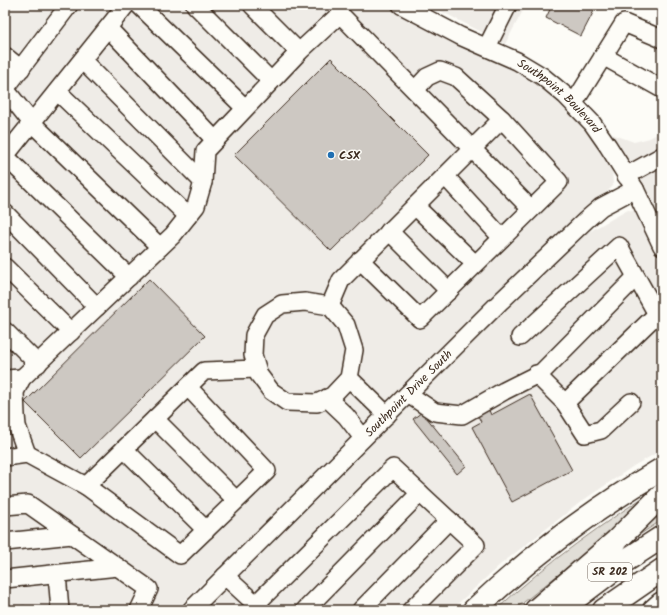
<svg xmlns="http://www.w3.org/2000/svg" width="667" height="615" viewBox="0 0 667 615" font-family="Kalam,sans-serif">
	<style>
		.built { fill: #efece7 }
		.green { fill: #e1ded7; stroke: #8e847a }
		.building { fill: #cdc8c2; stroke: #3b2a1e }
		.lines { fill: none; stroke-linecap: round; stroke-linejoin: round }
		.minor-casing { stroke: #3b2a1e; stroke-width: 20 }
		.highway-casing { stroke: #3b2a1e; stroke-width: 25 }
		.minor { stroke: #fdfcf7; stroke-width: 17 }
		.highway { stroke: #fdfcf7; stroke-width: 22 }
		.poi-dot { fill: #1f6fb2; stroke: #fdfcf7; stroke-width: 1.5 }
		.labels { text-anchor: middle; dominant-baseline: central; stroke-width: 3; stroke-linejoin: round; paint-order: stroke }
		.shield { fill: #fdfcf7; stroke: #75695f; stroke-width: 1 }
		.shield-label { font-size: 11px; font-weight: bold; fill: #3b2a1e }
		.street-label { font-size: 12px; fill: #3b2a1e; stroke: #fdfcf7 }
		.poi-label { font-size: 12px; font-weight: bold; fill: #3b2a1e; stroke: #fdfcf7; text-anchor: start }
	</style>
	<rect width="100%" height="100%" fill="#fdfcf7"/>
	<filter id="ink" filterUnits="userSpaceOnUse"><feTurbulence type="fractalNoise" baseFrequency=".025" numOctaves="2"/><feDisplacementMap in="SourceGraphic" scale="8" xChannelSelector="R" yChannelSelector="G"/><feConvolveMatrix kernelMatrix="1 2 1 2 8 2 1 2 1" color-interpolation-filters="sRGB"/></filter>
	<g filter="url(#ink)">
		<path class="built" d="M5 5H56L5 72Z
			M78 5H386L525 76 563 99 593 135 612 166 613 186 186 599 178 610H5V100Z
			M429 5H526L505 44Z
			M662 131V232L612 134 634 142 650 138Z
			M628 210 635 211 662 267V450L635 465 582 501 501 564 451 610H203L576 239Z"/>
		<path class="green" d="M662 485 599 542 514 610H496C547 562 604 523 662 485Z
			M662 512V520L633 539 660 515Z"/>
		<path class="building" d="M552 5H597L581 36 546 18Z
			M331 58 428 155 331 251 234 155Z
			M149 279 205 336 81 458 25 402Z
			M530 394 572 470 512 502 472 427 481 422 477 414 488 408 491 415Z
			M422 412 466 466 457 474 413 419Z
			M25 606 26 610H5V608Z"/>
		<g class="lines">
			<defs>
				<g id="minor">
					<path d="M139 5 245 108"/>
					<path d="M195 5 271 81"/>
					<path id="s1" d="M401 5 460 36 517 61 542 76 566 96 592 123 608 146 635 189 662 246"/>
					<path d="M108 28 215 140"/>
					<path d="M487 47 508 5"/>
					<path d="M299 52 340 14 531 209"/>
					<path d="M5 56 21 69"/>
					<path d="M603 56 662 89"/>
					<path d="M83 61 203 182"/>
					<path d="M5 89 32 123 160 247"/>
					<path d="M5 89 69 5"/>
					<path d="M415 90 427 77 440 71 456 77 502 119"/>
					<path d="M58 92 188 216"/>
					<path d="M574 103 624 23 662 39"/>
					<path d="M5 156 126 5"/>
					<path d="M5 156 129 277"/>
					<path d="M445 176 502 238"/>
					<path d="M626 176 662 156"/>
					<path d="M415 206 475 264"/>
					<path d="M5 213 97 307"/>
					<path d="M389 231 449 291"/>
					<path d="M5 267 71 332"/>
					<path d="M330 306 341 280 502 119 559 182 420 319 360 260"/>
					<path d="M5 331 38 364"/>
					<path d="M520 337 619 246 657 314"/>
					<path d="M536 374 565 403"/>
					<path d="M349 378 332 396 317 403 287 402 271 391 259 375 253 355 254 335 265 315 282 304 305 302 330 306 346 325 354 350 349 378 387 415"/>
					<path d="M5 379 22 378"/>
					<path d="M188 387 267 471 180 555 86 486 204 371 257 369"/>
					<path d="M408 394 435 412 462 415 504 391 542 372 636 277"/>
					<path d="M327 398 346 416 363 438"/>
					<path d="M631 402 601 430 585 434 565 403 657 314 662 312"/>
					<path d="M155 419 236 500"/>
					<path d="M124 449 206 530"/>
					<path d="M27 454 17 426 16 415 15 392 22 378 173 235 196 206 203 182 205 151 299 52 252 5"/>
					<path d="M5 457 27 454 86 486"/>
					<path d="M5 506 28 504 149 589 139 610"/>
					<path d="M5 542 72 535"/>
					<path d="M57 574 60 610"/>
					<path d="M225 576 262 610"/>
					<path d="M5 579 118 567"/>
					<path d="M255 605 393 468 476 545 411 610"/>
					<path id="s2" d="M191 610 501 301 586 220 601 207 635 189"/>
					<path d="M305 610 420 493"/>
					<path d="M361 610 449 520"/>
				</g>
				<path id="highway" d="M474 610C531 556 594 509 662 469
					M536 610 616 541 662 495
					M560 610 625 561 662 537
					M604 610 662 570
					M654 610 662 603"/>
			</defs>
			<use href="#minor" class="minor-casing"/>
			<use href="#highway" class="highway-casing"/>
			<use href="#minor" class="minor"/>
			<use href="#highway" class="highway"/>
		</g>
	</g>
	<circle class="poi-dot" cx="331" cy="155" r="4"/>
	<g class="labels">
		<rect class="shield" x="588" y="563" width="44" height="18" rx="3"/>
		<g class="shield-label">
			<text x="610" y="572">SR 202</text>
		</g>
		<g class="street-label">
			<text stroke="none"><textPath href="#s1" startOffset="184">Southpoint Boulevard</textPath></text>
			<text stroke="none"><textPath href="#s2" startOffset="307">Southpoint Drive South</textPath></text>
		</g>
		<g class="poi-label">
			<text x="339" y="155">CSX</text>
		</g>
	</g>
	<rect width="667" height="615" fill="none" stroke="#fdfcf7" stroke-width="20"/>
	<rect x="10" y="10" width="647" height="595" fill="none" stroke="#3b2a1e" stroke-width="1.5" filter="url(#ink)"/>
</svg>
